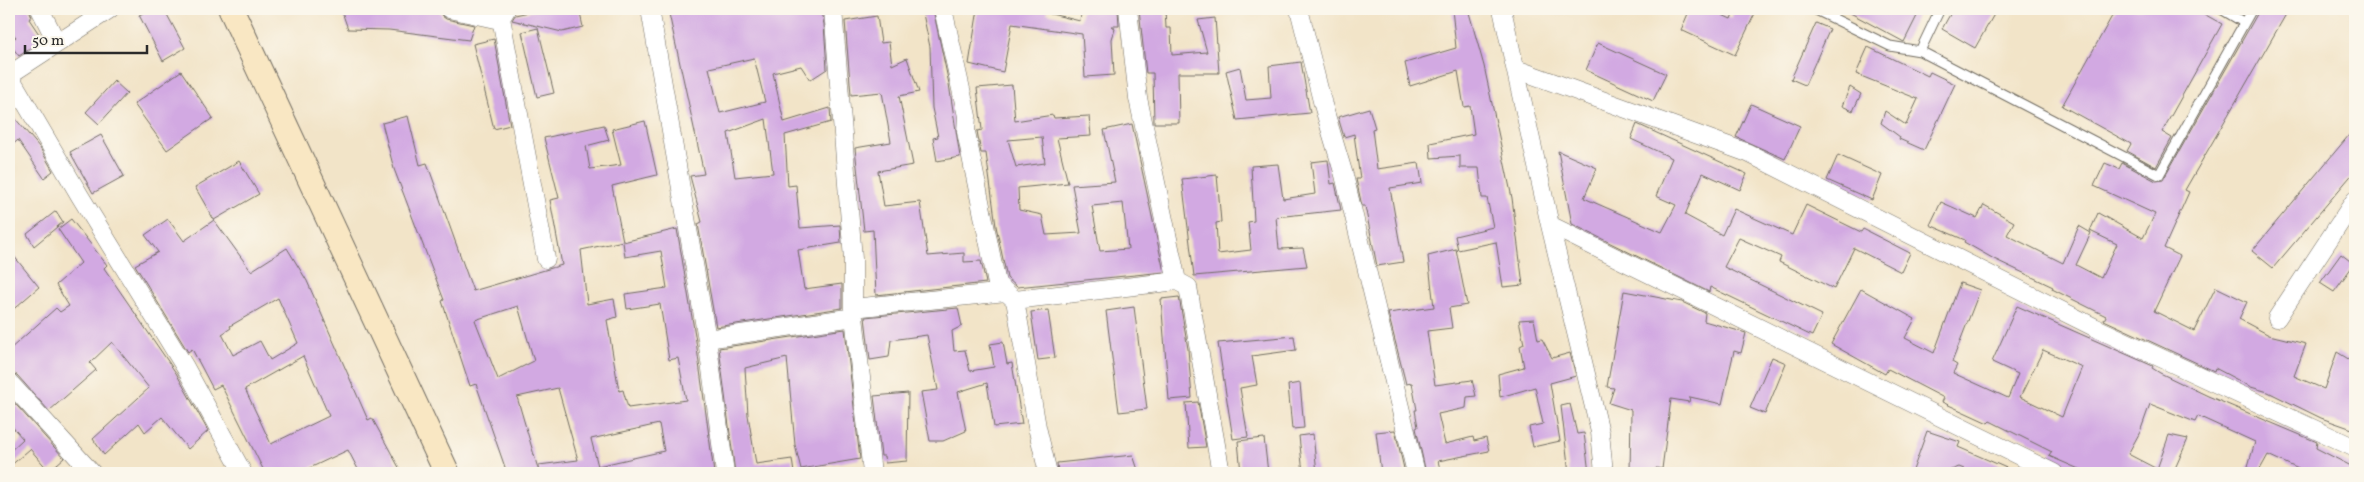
<svg xmlns="http://www.w3.org/2000/svg" width="2364" height="482" viewBox="0 0 2364 482" font-family="Vollkorn,serif">
	<style>
		.building { fill: #d2a9e2; fill-rule: evenodd }
		.lines { fill: none; stroke-linecap: round; stroke-linejoin: round }
		.service-casing { stroke: #716c62; stroke-width: 11 }
		.minor-casing { stroke: #716c62; stroke-width: 19 }
		.secondary-casing { stroke: #716c62; stroke-width: 27 }
		.service { stroke: #fff; stroke-width: 9 }
		.minor { stroke: #fff; stroke-width: 18 }
		.secondary { stroke: #f9e7c3; stroke-width: 25 }
	</style>
	<rect width="100%" height="100%" fill="#fbf7ec"/>
	<filter id="ink" filterUnits="userSpaceOnUse"><feTurbulence type="fractalNoise" baseFrequency=".02" numOctaves="2"/><feDisplacementMap in="SourceGraphic" scale="10" xChannelSelector="R" yChannelSelector="G"/><feConvolveMatrix kernelMatrix="1 2 1 2 8 2 1 2 1" color-interpolation-filters="sRGB"/></filter>
	<filter id="wash" filterUnits="userSpaceOnUse"><feTurbulence type="fractalNoise" baseFrequency=".0096" numOctaves="4" result="noise"/><feDisplacementMap in="SourceGraphic" scale="20" xChannelSelector="R" yChannelSelector="G"/><feGaussianBlur stdDeviation="1.12" result="paint"/><feColorMatrix in="noise" values="0 0 0 0 0 0 0 0 0 0 0 0 0 0 0 0 0 1.4 0 .05"/><feComposite in="paint" operator="in"/></filter>
	<g filter="url(#wash)">
		<rect width="100%" height="100%" fill="#f2e4c8"/>
		<g id="blocks">
			<path class="building" d="M9 9H29L32 17 29 19 43 40 19 56 9 43 16 37 9 29Z
				M151 9H164L185 48 163 61 139 15Z
				M341 9H439L442 16 446 19 474 25 469 40 389 30 348 29Z
				M543 9H579L583 27 562 32 512 20 515 15Z
				M668 9H820L824 24 827 69 810 80 801 66 773 73 784 122 830 108 831 122 785 135 788 186 796 185 800 228 840 225 841 243 798 250 804 289 842 284V308L716 327 698 224 702 222 690 176 704 174ZM754 58 765 102 720 113 709 68ZM766 119 773 173 735 177 728 133Z
				M922 9H933L949 84 960 157 937 161 933 138 938 137 932 108 930 47Z
				M978 9H1048L1047 13 1080 21 1082 9H1118L1119 26H1111L1115 29 1112 39 1114 75 1085 77 1082 34 1012 24 1003 72 969 64Z
				M1139 9H1165L1166 28H1171L1172 55 1207 52 1198 20 1215 18 1219 73H1178L1179 123H1154L1153 73H1146Z
				M1452 9H1468L1484 66 1512 198 1523 285 1503 287 1496 242 1458 250 1455 236 1493 227 1487 198H1482L1479 168H1460V156L1431 158 1430 143 1474 134 1470 106 1464 107 1458 71 1410 86 1405 63 1456 48Z
				M1690 9H1709L1731 19 1735 9H1757L1735 55 1681 30Z
				M1843 9H1902L1917 16 1904 42Z
				M1953 9H1997L1975 48 1942 29Z
				M2116 9H2195L2222 24 2162 132 2172 138 2156 167 2127 151 2131 144 2062 106Z
				M2260 9H2289L2185 190 2189 192 2164 248 2180 256 2154 311 2194 331 2216 287 2247 302 2239 319 2269 335 2306 344 2294 376 2324 389 2337 352 2355 363V430L2321 418 2268 392 2251 387 2215 368 2214 371 2104 320 2106 316 2052 289 2053 287 1994 259 1964 242 1965 240 1930 225 1941 202 1977 218 1984 205 2014 222 2007 235 2063 263 2079 226 2091 233 2076 265 2101 278 2117 244 2090 231 2098 213 2143 238 2155 214 2094 186 2105 163 2119 169 2122 163 2156 181 2163 180Z
				M877 16 881 43 889 42 892 65 907 58 919 92 899 96 913 165 878 171 884 206 920 202 928 256 964 253V262L981 261 986 283 876 295 873 230 864 231 855 148 891 142 882 92 851 95 845 21Z
				M1816 23 1830 29 1805 85 1791 79Z
				M538 28 554 93 537 97 522 32Z
				M494 39 510 125 494 129 473 44Z
				M1598 43 1666 74 1653 101 1586 70Z
				M1868 47 1928 76 1930 72 1955 84 1924 150 1899 139 1900 137 1881 123 1885 111 1906 125 1918 99 1856 74Z
				M1301 62 1310 113 1237 120 1226 71 1240 67 1246 100 1271 98 1269 66Z
				M181 71 213 118 167 150 134 104Z
				M114 81 127 93 99 124 86 112Z
				M1012 85 1015 121 1053 115 1054 118 1089 116 1091 136 1057 138 1068 183 1018 188 1019 210 1042 215 1046 235 1081 233 1072 185 1115 182 1104 130 1132 124 1164 272 1017 287 1007 278 996 226 986 153H981L977 131 982 130 977 88ZM1042 137 1045 163 1016 167 1008 140ZM1123 203 1128 249 1100 251 1092 206Z
				M1850 87 1861 94 1853 111 1842 106Z
				M1751 104 1800 126 1785 159 1736 137Z
				M1369 108 1375 128 1372 129 1377 169 1419 163 1422 183 1390 188 1403 262 1377 266 1365 206H1362L1356 179H1360L1354 134 1344 137 1338 117Z
				M9 111 40 148 53 171 44 178 18 140 9 148Z
				M408 116 420 165 427 163 473 291 562 265 550 200 559 198 544 138 604 125 609 140 586 146 590 169 621 165 612 129 645 121 657 175 612 186 623 241 581 250 587 304 614 299 617 317 607 320 619 391 623 390 628 408 686 400 678 358 669 360 660 304 627 309 625 294 667 288 661 251 625 257 623 242 677 229 696 341 714 473H507L476 384 470 386 442 301 444 300 394 169 382 123ZM518 306 534 361 498 379 475 320ZM558 388 578 460 539 465V472L517 397ZM659 424 664 451 598 466 591 439Z
				M1637 124 1747 174 1740 190 1703 173 1685 215 1722 235 1734 209 1792 235 1806 205 1861 232 1863 229 1910 253 1901 272 1854 248 1834 289 1779 262 1781 257 1739 238 1724 267 1822 315 1812 336 1710 287 1709 292 1572 224 1558 151 1597 168 1584 198 1662 232 1676 205 1656 196 1672 158 1631 139Z
				M2355 128V171L2273 268 2252 251Z
				M101 135 124 176 93 193 70 152Z
				M1838 155 1882 175 1872 200 1827 180Z
				M1328 160 1331 184 1335 183 1341 210 1276 217 1279 249 1303 248 1307 266 1194 276 1182 179 1217 175 1221 222 1216 223 1218 254 1251 250 1248 222 1254 221 1251 166 1278 164 1283 199 1315 194 1311 162Z
				M239 161 259 194 214 220 195 187Z
				M56 211 63 222 34 246 27 234Z
				M71 219 107 265 104 268 176 373 208 431 188 449 162 417 145 432 139 423 104 455 93 439 149 388 112 342 90 363 96 370 49 411 17 375 9 372V350L56 308 60 312 69 306 56 285 81 263 58 229Z
				M168 219 184 241 214 220 251 271 287 248 307 281 368 420 372 418 402 473H360L348 450 299 473H265L221 385 213 389 192 349 188 352 135 265 158 252 145 235ZM278 298 298 343 270 360 260 341 233 355 222 334 231 328 230 326ZM303 356 329 416 271 444 245 389Z
				M1456 249 1467 305 1449 308 1452 328 1427 331 1435 385 1472 380 1476 396 1467 397 1466 408 1438 414 1445 444 1473 437 1474 441 1486 438 1489 451 1438 461 1441 473H1426L1416 428 1418 427 1415 410H1417L1412 383 1406 384 1388 313 1434 307 1428 256Z
				M9 250 39 287 9 313Z
				M2341 254 2354 264 2334 292 2320 283Z
				M1960 283 1980 290 1952 362 1957 365 1953 373 2008 398 2018 374 1992 362 2017 306 2153 366 2152 368 2160 373 2208 396 2317 442 2316 448 2355 468V473H2307L2268 455 2258 473H2246L2255 442 2198 416 2195 422 2150 404 2140 432 2128 454 2157 469 2169 435 2188 439 2173 473H2088L2049 456 2052 452 1990 421 1988 423 1942 402 1944 398 1888 369 1885 374 1831 344 1861 289 1915 319 1905 338 1934 353ZM2043 350 2082 367 2062 417 2020 397Z
				M1624 291 1682 302 1705 313 1704 321 1746 333 1741 353 1734 351 1722 404 1690 397 1689 402 1671 399 1662 469 1656 468 1655 473H1630L1631 410 1609 403 1614 388 1607 387Z
				M1179 297 1188 349 1192 398 1169 400 1161 299Z
				M1134 307 1147 409 1119 412 1106 311Z
				M958 308 962 326 952 331 954 351 965 350 970 371 994 367 990 344 1003 342 1007 364 1012 363 1022 424 994 427 987 383 958 392 966 431 943 441H930L921 392 938 390 927 335 891 340 889 357 870 360 865 317Z
				M1048 310 1055 358 1038 360 1031 312Z
				M1534 319 1538 340 1542 339 1552 358 1570 353 1576 376 1550 383 1560 441 1533 447 1529 427 1543 424 1535 387 1500 397 1498 374 1524 367 1520 346 1524 344 1519 320Z
				M845 329 860 459 801 469 795 445 787 358 745 368 748 415 756 464 792 459 794 473H735L719 348Z
				M1294 336 1296 350 1252 356 1257 385 1240 388 1248 437 1233 439 1218 343Z
				M1772 357 1786 363 1765 414 1750 408Z
				M1300 383 1304 428 1292 429 1288 385Z
				M908 393 907 461 885 463 884 456H881L874 396Z
				M9 397 64 458 49 471 30 449 9 467V452L23 439 9 423Z
				M1198 402 1206 447 1189 448 1186 403Z
				M1570 404 1577 434 1584 433 1589 473H1569L1561 406Z
				M1395 430 1405 473H1381L1376 432Z
				M1927 431 1960 442 1958 447 2018 473H1974L1959 467 1943 473H1912Z
				M1313 434 1317 473H1303L1299 436Z
				M1264 438 1268 473H1241L1238 441Z
				M1133 455 1139 473H1058L1057 463Z"/>
		</g>
	</g>
	<g filter="url(#ink)">
		<use href="#blocks" fill-opacity="0" stroke="#716c62" stroke-width="1"/>
		<g class="lines">
			<defs>
				<path id="service" d="M1814 9 1890 46 1920 51 2159 175 2252 9
					M2221 9 2243 22
					M1920 51 1940 9"/>
				<path id="minor" d="M40 9 57 43
					M110 9 9 75 80 196 185 367 243 473
					M449 9 495 19 501 18 506 10
					M650 9 707 339 725 473
					M833 9 853 259V308L872 473
					M943 9 967 116 966 132 997 284 1015 300 1037 427 1048 473
					M1128 9 1138 98 1177 281 1188 287 1221 473
					M1299 9 1323 105 1344 175 1416 473
					M1502 9 1550 225 1600 432 1604 473
					M501 18 546 259
					M1516 69 1748 153 2094 327 2355 448
					M1550 225 2054 473
					M1015 300 1177 281
					M853 308 1006 292
					M2277 318 2355 200
					M707 339 854 317
					M9 382 92 473"/>
				<path id="secondary" d="M231 9 447 473"/>
			</defs>
			<use href="#service" class="service-casing"/>
			<use href="#minor" class="minor-casing"/>
			<use href="#secondary" class="secondary-casing"/>
			<use href="#service" class="service"/>
			<use href="#minor" class="minor"/>
			<use href="#secondary" class="secondary"/>
		</g>
	</g>
	<rect width="2364" height="482" fill="none" stroke="#fbf7ec" stroke-width="30"/>
	<path d="M25 45v8h122v-8" fill="none" stroke="#2b2b2b" stroke-width="2.5"/>
	<text x="32" y="45" font-size="15" fill="#2b2b2b" stroke="#fbf7ec" stroke-width="4" paint-order="stroke">50 m</text>
</svg>
